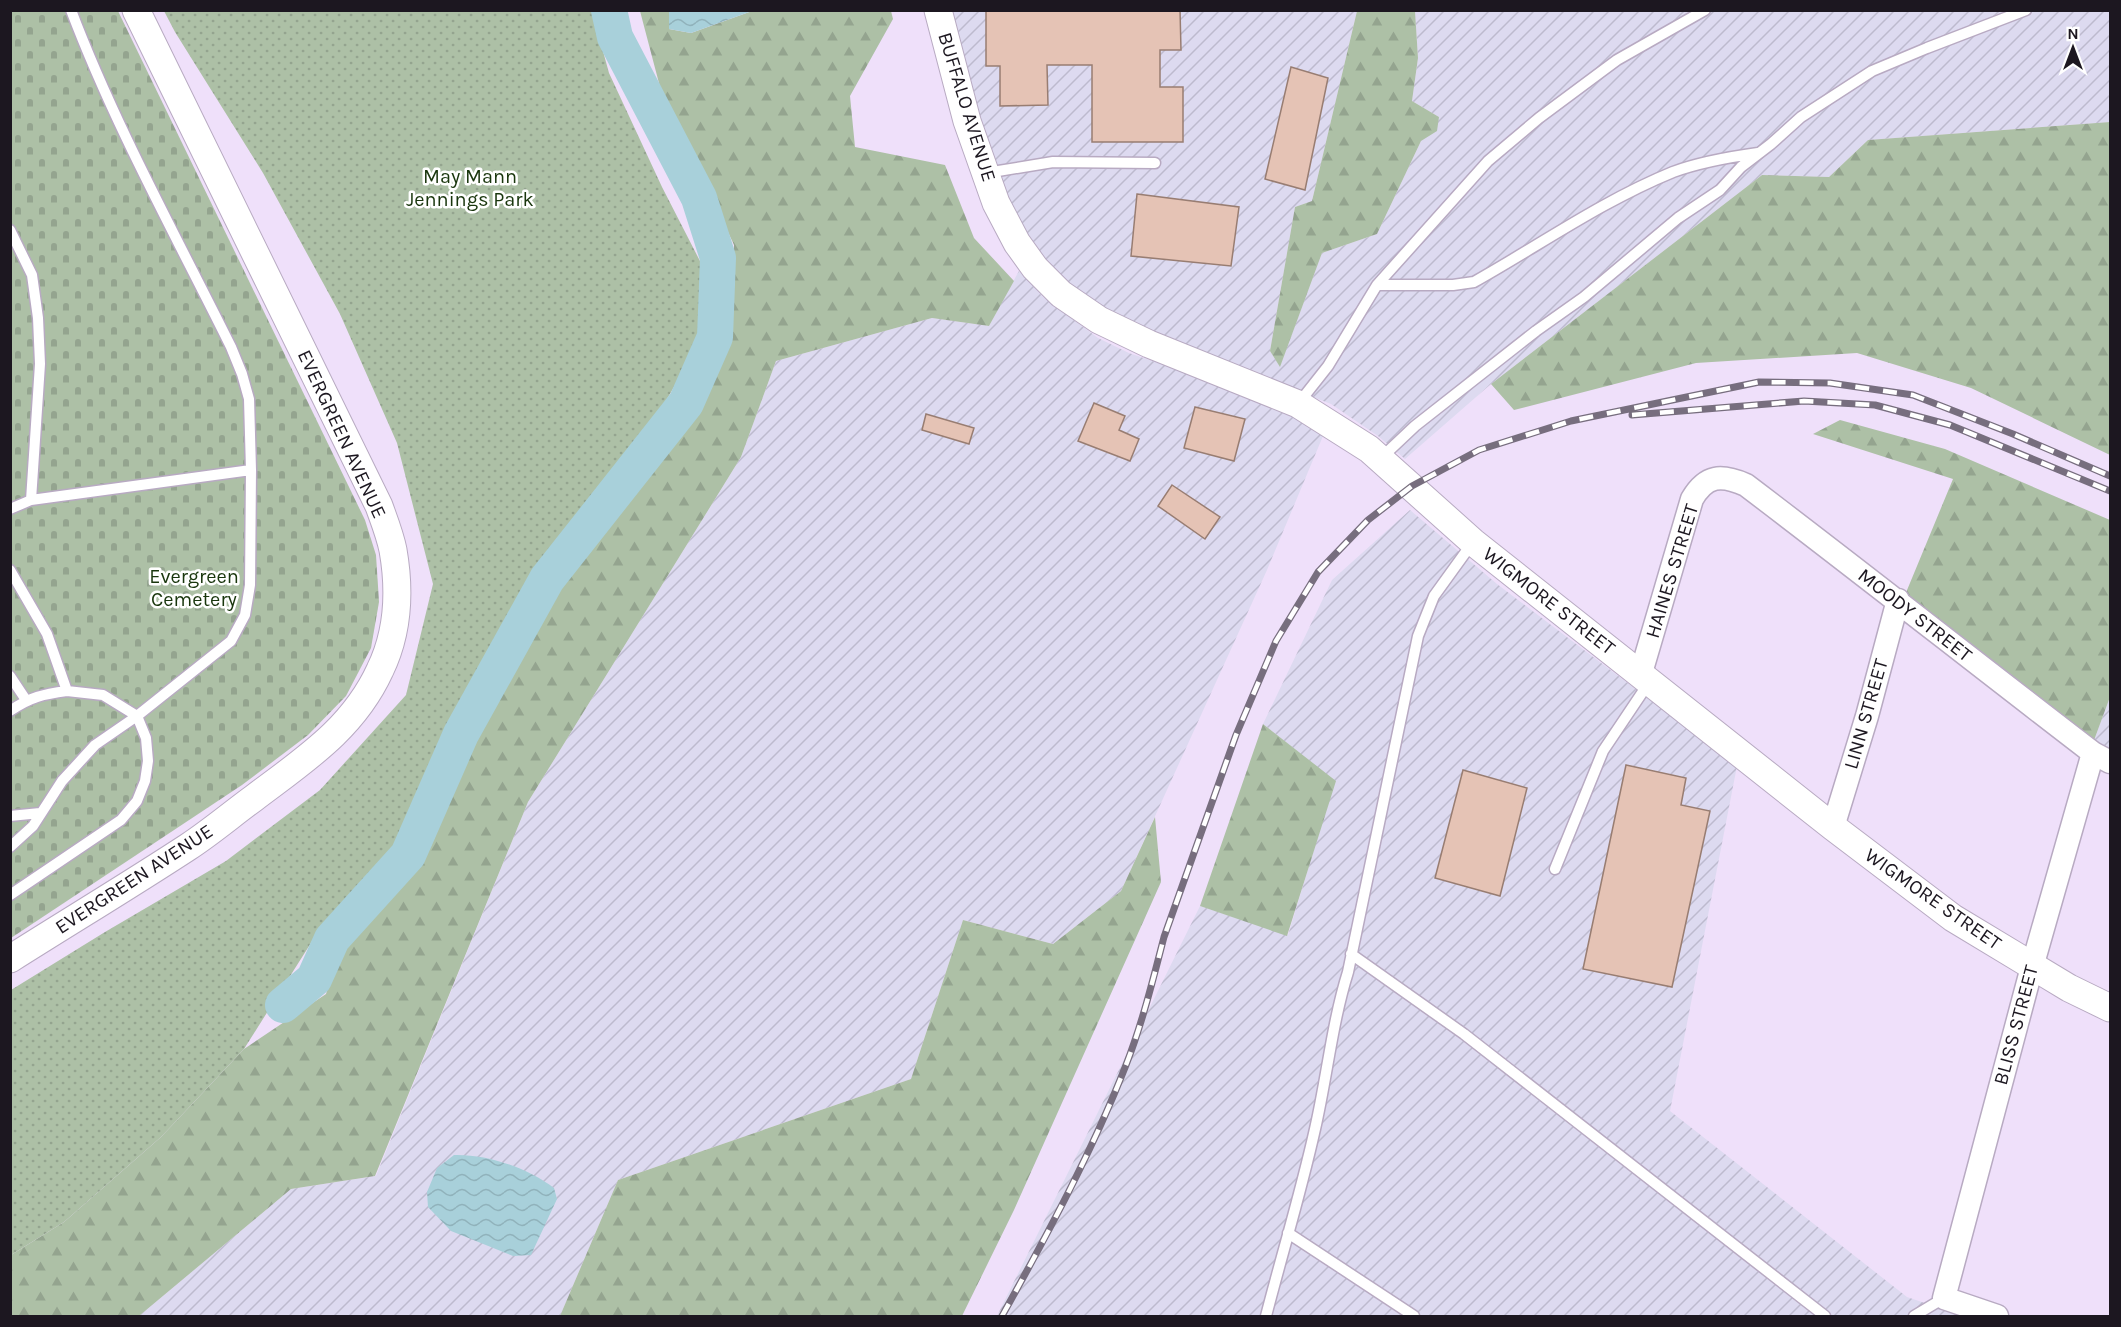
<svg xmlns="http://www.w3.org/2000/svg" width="2121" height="1327" viewBox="0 0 2121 1327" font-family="Karla,sans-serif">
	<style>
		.industrial { fill: url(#industrial-furrows) }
		.forest { fill: url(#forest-firs) }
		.cemetery { fill: url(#cemetery-stones) }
		.park { fill: url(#park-dots) }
		.water { fill: url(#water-waves) }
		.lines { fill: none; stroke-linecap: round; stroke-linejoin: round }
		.river { stroke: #a8d0da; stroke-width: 36 }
		.building { fill: #e5c3b5; stroke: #987d72; stroke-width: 1.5 }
		.service-casing { stroke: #b8aac2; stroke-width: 13 }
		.minor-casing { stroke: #b8aac2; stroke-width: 25 }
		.tertiary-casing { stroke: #b8aac2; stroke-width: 29 }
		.service { stroke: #fff; stroke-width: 10 }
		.minor { stroke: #fff; stroke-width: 22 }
		.tertiary { stroke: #fff; stroke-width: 27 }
		.rail-casing { stroke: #776e7e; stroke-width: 7 }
		.rail { stroke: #fff; stroke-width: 4.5; stroke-dasharray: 14; stroke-linecap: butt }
		.labels { text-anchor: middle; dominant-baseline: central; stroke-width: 5; stroke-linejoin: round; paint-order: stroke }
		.street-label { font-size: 20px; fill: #1c1720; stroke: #fff }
		.park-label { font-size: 20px; fill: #19360d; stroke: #fff }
	</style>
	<defs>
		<pattern id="industrial-furrows" width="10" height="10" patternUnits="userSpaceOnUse" patternTransform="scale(1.5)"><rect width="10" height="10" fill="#dddaf0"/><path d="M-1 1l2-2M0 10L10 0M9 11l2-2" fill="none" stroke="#bdbace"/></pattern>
		<pattern id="forest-firs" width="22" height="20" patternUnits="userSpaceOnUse" patternTransform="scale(1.5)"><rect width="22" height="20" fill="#adc0a6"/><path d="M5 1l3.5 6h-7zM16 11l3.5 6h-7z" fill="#94a48f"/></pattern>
		<pattern id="cemetery-stones" width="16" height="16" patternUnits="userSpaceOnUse" patternTransform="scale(1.5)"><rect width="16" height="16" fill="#adc0a6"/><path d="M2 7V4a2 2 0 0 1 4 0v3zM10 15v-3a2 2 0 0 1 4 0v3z" fill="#94a48f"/></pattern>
		<pattern id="park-dots" width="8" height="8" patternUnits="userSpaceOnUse" patternTransform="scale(1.5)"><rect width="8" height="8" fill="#adc0a6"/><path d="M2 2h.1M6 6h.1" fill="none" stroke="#94a48f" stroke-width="1.8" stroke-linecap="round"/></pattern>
		<pattern id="water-waves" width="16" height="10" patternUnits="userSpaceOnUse" patternTransform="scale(1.5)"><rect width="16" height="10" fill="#a8d0da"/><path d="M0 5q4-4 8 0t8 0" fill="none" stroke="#90b2bb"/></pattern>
	</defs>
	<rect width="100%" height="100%" fill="#efe0fa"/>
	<path class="industrial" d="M949 11H1357L1312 201 1295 207 1270 351 1280 366 1322 253 1377 234 1421 141 1439 117 1412 101 1418 58 1415 11H2110V122L1868 140 1829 177 1762 175 1491 384 1405 459 1378 436 1331 404 1136 329 1064 284 1036 252 1009 208 978 125Z
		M1019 271 1043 297 1098 338 1129 353 1246 393 1283 411 1323 436 1267 570 1121 891 1053 944 963 920 911 1079 618 1180 560 1316H139L291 1189 376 1176 528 802 741 457 776 361 932 318 989 326Z
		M1410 510 1497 584 1737 766 1670 1111 1907 1297 1963 1316H997L1200 906 1288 935 1335 781 1263 724 1332 580Z
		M2110 697V754L2093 743Z"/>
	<path class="forest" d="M640 11H669V29L691 33 752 11H891L893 19 850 96 855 147 945 165 974 238 1014 281 989 326 932 318 776 361 741 457 528 802 375 1176 291 1189 139 1316H11V1255L64 1222 161 1137 244 1049 326 994 341 941 431 846 480 730 559 587 696 412 730 335 734 245 660 87Z
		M1357 11H1415L1418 58 1412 101 1439 117 1437 131 1421 141 1377 234 1322 253 1280 367 1270 351 1295 207 1312 201Z
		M2110 122V455L1971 388 1857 353 1696 363 1514 410 1491 384 1762 175 1829 177 1868 140Z
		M1840 420 1945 449 2110 520V697L2093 743 1905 595 1953 479 1813 434Z
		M1263 724 1336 781 1287 936 1200 906Z
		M1155 817 1161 882 1014 1210 962 1316H560L618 1180 911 1079 963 920 1053 944 1121 891Z"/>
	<path class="cemetery" d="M11 11H118L365 520 376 555 379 602 371 648 346 696 308 735 242 785 11 938Z"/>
	<path class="park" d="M164 11H592L609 73 662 187 701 263 700 342 641 444 532 578 474 684 405 833 323 924 244 1049 161 1137 64 1222 11 1255V990L105 932 226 861 320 790 406 695 433 584 397 443 340 314 263 173 175 32Z"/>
	<path class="water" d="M669 11V10L752 11 691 33 669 29Z
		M454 1155C488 1154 527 1168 554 1188L557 1199 531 1255 513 1256 451 1231 428 1207 427 1192 437 1168Z"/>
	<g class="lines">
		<path class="river" d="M283 1005 314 979 332 939 408 855 461 734 547 579 686 403 715 337 718 258 699 198 615 37 609 10"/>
	</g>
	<path class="building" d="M986 10H1180L1181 50H1160V87H1183V142H1092V65H1047L1048 105 1000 106V66H986Z
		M1291 67 1328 78 1305 190 1265 179Z
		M1137 194 1239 207 1231 266 1131 256Z
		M1094 403 1125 416 1119 430 1139 439 1130 461 1078 441Z
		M1195 407 1245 419 1234 461 1184 448Z
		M926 414 974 428 969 444 922 430Z
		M1172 485 1220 517 1205 539 1158 506Z
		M1626 765 1686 778 1681 805 1710 811 1672 987 1583 969Z
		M1463 770 1527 788 1500 896 1435 878Z"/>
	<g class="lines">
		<defs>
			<path id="service" d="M986 173 1053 162 1155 163
				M10 230 32 275 38 318 40 364 31 500 10 509
				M1377 285 1488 161 1539 118 1617 60 1705 10
				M1298 404 1328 366 1377 285H1453L1474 282C1540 245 1602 201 1673 172 1700 162 1729 157 1758 153
				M1380 459 1415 426 1536 331 1584 297 1678 218 1720 190 1741 167 1771 144 1801 117 1872 71 1927 48 2026 10
				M31 500 251 470 249 399 242 374 231 347C176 236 115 126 71 10
				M10 570 47 634 67 691C44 694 30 697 10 711
				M10 676 26 700
				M10 816 40 813
				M10 847 33 826 62 781 95 745 137 716 231 641 245 615 250 585 251 470
				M1555 869 1603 751 1650 681
				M10 895 121 820 137 801 145 781 148 761 146 738 137 716 103 695 67 691
				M1351 954 1464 1034 1825 1316
				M1288 1233 1414 1316
				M1266 1316C1282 1254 1301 1192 1315 1129 1327 1077 1332 1023 1348 972L1418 636 1434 596 1473 542
				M1914 1316 1944 1298"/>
			<path id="minor" d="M1641 673 1692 499C1706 475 1721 474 1746 485 1862 573 1977 664 2093 753L2110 762
				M1833 827 1867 716 1898 600
				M1997 1316 1944 1298 2032 967 2093 753"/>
			<path id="tertiary" d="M938 10 967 121 996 203 1017 243 1035 268 1061 294 1099 320 1149 344 1298 404 1369 449 1473 542 1833 827 1953 918 2069 988 2110 1008
				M10 959C70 921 130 885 188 847 211 832 232 814 254 798 304 760 353 729 380 670 398 633 400 590 393 550 390 535 384 520 379 506L136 10"/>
		</defs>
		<use href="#service" class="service-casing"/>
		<use href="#minor" class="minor-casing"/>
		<use href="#tertiary" class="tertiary-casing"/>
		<use href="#service" class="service"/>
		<use href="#minor" class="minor"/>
		<use href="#tertiary" class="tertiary"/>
		<defs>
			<path id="rail" d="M1632 415 1804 401 1875 405 1950 425 2110 491
				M1002 1316C1047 1235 1092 1152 1126 1065 1142 1024 1153 980 1164 937L1236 735 1276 641 1318 572 1368 520 1412 486 1479 450 1571 421 1759 382 1830 383 1913 395 2013 434 2110 476"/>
		</defs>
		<use href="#rail" class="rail-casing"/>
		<use href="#rail" class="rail"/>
	</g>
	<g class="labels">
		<g class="street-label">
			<text transform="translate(967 107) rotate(73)">BUFFALO AVENUE</text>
			<text transform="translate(342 434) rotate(65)">EVERGREEN AVENUE</text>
			<text transform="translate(1672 571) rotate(-73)">HAINES STREET</text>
			<text transform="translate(1549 601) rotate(38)">WIGMORE STREET</text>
			<text transform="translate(1915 615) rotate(38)">MOODY STREET</text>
			<text transform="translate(1866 714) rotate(-74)">LINN STREET</text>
			<text transform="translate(134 879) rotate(-33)">EVERGREEN AVENUE</text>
			<text transform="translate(1933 899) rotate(35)">WIGMORE STREET</text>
			<text transform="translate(2016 1025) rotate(-75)">BLISS STREET</text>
		</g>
		<g class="park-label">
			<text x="470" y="176">May Mann<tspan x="470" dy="23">Jennings Park</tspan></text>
			<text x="194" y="576">Evergreen<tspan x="194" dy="23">Cemetery</tspan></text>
		</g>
	</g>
	<rect width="2121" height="1327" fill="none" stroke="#1c1720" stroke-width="24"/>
	<g transform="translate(2073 48)" stroke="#ffffff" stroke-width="4.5" paint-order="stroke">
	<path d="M0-4.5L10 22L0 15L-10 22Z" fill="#1c1720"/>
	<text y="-9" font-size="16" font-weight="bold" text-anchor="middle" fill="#1c1720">N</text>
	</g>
</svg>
